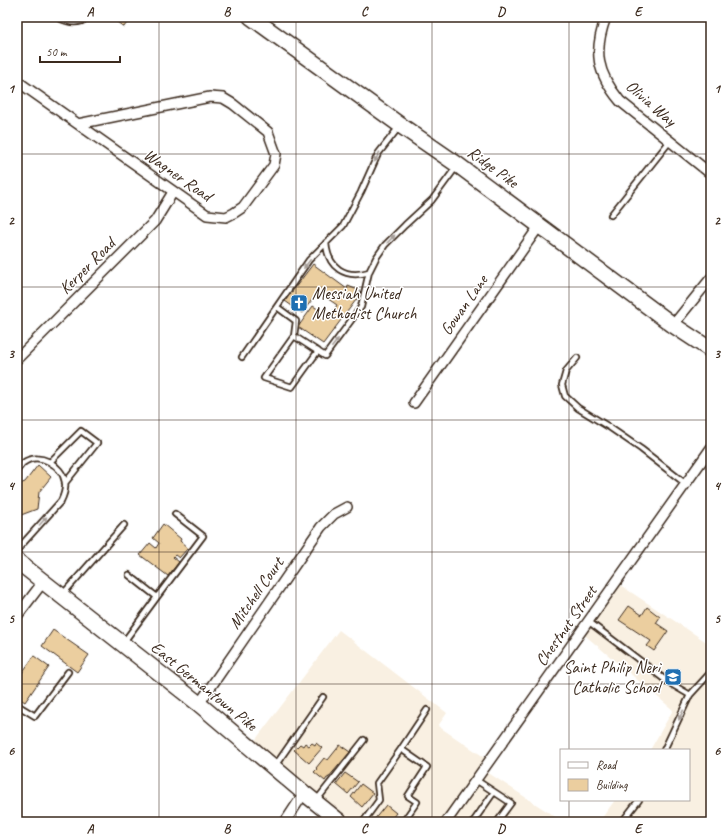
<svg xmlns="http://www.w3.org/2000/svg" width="728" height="839" viewBox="0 0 728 839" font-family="Caveat,sans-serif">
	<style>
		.built { fill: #f9f0e2 }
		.building { fill: #ebce9f; stroke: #3b2a1e }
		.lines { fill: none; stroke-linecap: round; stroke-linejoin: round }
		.service-casing { stroke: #3b2a1e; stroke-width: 8 }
		.minor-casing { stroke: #3b2a1e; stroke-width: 12 }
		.primary-casing { stroke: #3b2a1e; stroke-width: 18 }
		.service { stroke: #fff; stroke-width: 4.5 }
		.minor { stroke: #fff; stroke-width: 9 }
		.primary { stroke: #fff; stroke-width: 15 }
		.oneway { fill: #a79f9a }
		.grid { fill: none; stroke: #3b2a1e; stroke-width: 1; stroke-opacity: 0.55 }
		.labels { text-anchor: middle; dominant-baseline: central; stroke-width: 3; stroke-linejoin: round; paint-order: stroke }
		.street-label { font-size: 17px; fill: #3b2a1e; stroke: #fff }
		.poi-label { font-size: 17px; fill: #3b2a1e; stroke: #fff; text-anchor: start }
		.neatline { fill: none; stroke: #3b2a1e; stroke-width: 1.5 }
		.grid-label { font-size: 13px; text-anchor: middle; font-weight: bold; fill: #3b2a1e }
	</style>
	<rect width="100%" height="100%" fill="#fff"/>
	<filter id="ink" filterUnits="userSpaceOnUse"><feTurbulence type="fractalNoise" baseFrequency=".025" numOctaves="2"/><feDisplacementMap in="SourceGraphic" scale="8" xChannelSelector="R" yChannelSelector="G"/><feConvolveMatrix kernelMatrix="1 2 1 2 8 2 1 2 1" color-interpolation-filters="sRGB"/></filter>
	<g filter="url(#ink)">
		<path class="built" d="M617 583 711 645V822H599L615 800H689V750H650L673 710 581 632Z
			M339 630 447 713 438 726 490 761 484 770 563 822H340L250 747Z"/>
		<path class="building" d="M116 17H131L124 27 114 20Z
			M313 264 347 289 348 286 358 290 359 296 323 344 298 327 313 306 330 317 337 305 318 292 302 313 285 301Z
			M38 465 51 477 39 492 37 509 21 515 17 512V485L25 482Z
			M163 524 181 539 180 541 188 548 179 558 175 555 173 557 179 562 168 576 140 555 150 543 156 548 159 543 153 538Z
			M629 606 642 615 647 607 660 617 656 623 668 631 654 651 647 646 651 641 619 620Z
			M53 630 89 655 77 672 42 646Z
			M34 656 49 667 25 702 17 697V680Z
			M305 743 309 746 312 743 315 745 316 743 322 748 309 763 294 750 300 744 303 746Z
			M340 745 350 752 328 778H327L325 781 314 772 317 769 316 768 324 758 328 760Z
			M345 773 358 782 348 794 336 784Z
			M361 784 373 793 362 807 351 797Z
			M386 805 396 813 389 822H375L373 821Z"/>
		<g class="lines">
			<defs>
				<path id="service" d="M57 17C68 23 78 25 88 18
					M611 215 670 141
					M326 243C328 268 345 279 369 272
					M277 307 296 321 294 336 264 378 292 387 318 351
					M294 336 325 356 361 307 369 272 376 258 385 245 405 225 432 200 457 166
					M242 357 309 260 343 226 361 192 378 154 399 127
					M577 358 566 371 562 385 565 396 578 408 609 427 641 449 686 484
					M50 462 81 431 97 443 65 483
					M17 470C19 468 21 465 23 463 39 451 62 465 65 482 66 489 64 495 61 501L17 550
					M62 595 124 525
					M157 597 203 536 175 514
					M588 621 668 682 690 695
					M123 643 157 597 129 575
					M17 705 35 716 68 672
					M664 750 690 695 711 672
					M275 766 323 697
					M476 780 511 803 497 822
					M316 801 364 740
					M363 822 379 800 377 783 401 749
					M403 822 417 802 408 796 427 767 401 749 427 710
					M473 822 494 792
					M622 822 639 800"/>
				<path id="minor" d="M606 17C593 52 597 73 620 101L711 174
					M17 81 207 215 226 217 234 213 243 207 274 165 276 154 268 132 233 104 223 98 210 97 78 124
					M673 325 711 278
					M17 359 155 221 173 192
					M414 403 540 225
					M17 616 43 582
					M199 704 321 527 334 514 347 507
					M285 822 304 793
					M446 822 711 448"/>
				<path id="primary" d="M251 17 400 125 458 165 673 325 711 350
					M17 561 199 704 304 793 340 822"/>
			</defs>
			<use href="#service" class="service-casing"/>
			<use href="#minor" class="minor-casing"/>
			<use href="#primary" class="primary-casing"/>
			<use href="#service" class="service"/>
			<use href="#minor" class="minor"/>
			<use href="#primary" class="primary"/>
		</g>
		<defs><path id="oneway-solid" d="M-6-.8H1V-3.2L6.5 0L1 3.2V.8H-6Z"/></defs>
		<g class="oneway">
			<use href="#oneway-solid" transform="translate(377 157) rotate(118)"/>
			<use href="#oneway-solid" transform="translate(391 239) rotate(-46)"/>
			<use href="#oneway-solid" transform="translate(307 264) rotate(127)"/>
			<use href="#oneway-solid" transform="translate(335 343) rotate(-53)"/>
			<use href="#oneway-solid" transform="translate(43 521) rotate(-48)"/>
			<use href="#oneway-solid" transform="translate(681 715) rotate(115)"/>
		</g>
	</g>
	<path class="grid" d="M159 17V822M296 17V822M432 17V822M569 17V750M17 154H711M17 287H711M17 420H711M17 552H711M17 684H711M569 800V822"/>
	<defs>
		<symbol id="church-square" viewBox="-11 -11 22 22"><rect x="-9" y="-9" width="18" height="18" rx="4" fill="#1f6fb2" stroke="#fff"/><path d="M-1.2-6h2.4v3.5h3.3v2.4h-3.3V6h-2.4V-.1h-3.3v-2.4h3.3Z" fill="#fff"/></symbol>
		<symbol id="school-square" viewBox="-11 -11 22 22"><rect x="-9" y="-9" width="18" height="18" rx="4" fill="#1f6fb2" stroke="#fff"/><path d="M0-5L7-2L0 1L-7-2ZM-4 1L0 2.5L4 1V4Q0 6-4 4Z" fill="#fff"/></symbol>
	</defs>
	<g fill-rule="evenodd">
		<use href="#church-square" x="289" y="293" width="20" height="20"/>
		<use href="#school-square" x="663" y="667" width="20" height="20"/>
	</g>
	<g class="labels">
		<g class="street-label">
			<text transform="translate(651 103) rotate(41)">Olivia Way</text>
			<text transform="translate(493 167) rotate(36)">Ridge Pike</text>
			<text transform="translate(178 175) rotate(35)">Wagner Road</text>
			<text transform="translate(87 266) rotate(-45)">Kerper Road</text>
			<text transform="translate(464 305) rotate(-55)">Gowan Lane</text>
			<text transform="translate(256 593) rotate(-55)">Mitchell Court</text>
			<text transform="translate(566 626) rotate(-55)">Chestnut Street</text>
			<text transform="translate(204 686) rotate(39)">East Germantown Pike</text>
		</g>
		<g class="poi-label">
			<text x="312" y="293">Messiah United<tspan x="312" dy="20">Methodist Church</tspan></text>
			<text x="660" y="667" text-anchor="end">Saint Philip Neri<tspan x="660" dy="20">Catholic School</tspan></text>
		</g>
	</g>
	<rect width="728" height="839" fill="none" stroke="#fff" stroke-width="44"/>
	<rect x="560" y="749" width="130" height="52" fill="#ffffff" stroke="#b1aaa5"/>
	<rect x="568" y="762" width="20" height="6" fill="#ffffff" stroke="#b1aaa5"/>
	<text x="596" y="769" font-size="12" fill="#3b2a1e">Road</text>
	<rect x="568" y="779" width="20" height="12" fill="#ebce9f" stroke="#b1aaa5"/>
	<text x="596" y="789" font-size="12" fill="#3b2a1e">Building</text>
	<path d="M40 56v6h80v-6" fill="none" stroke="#3b2a1e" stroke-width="2"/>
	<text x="46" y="56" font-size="12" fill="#3b2a1e" stroke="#ffffff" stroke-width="3" paint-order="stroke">50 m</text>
	<rect x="22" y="22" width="684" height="795" class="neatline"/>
	<g class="grid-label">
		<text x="90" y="16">A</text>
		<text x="227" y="16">B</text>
		<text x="364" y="16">C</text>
		<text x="501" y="16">D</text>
		<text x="638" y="16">E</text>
		<text x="11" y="93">1</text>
		<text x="717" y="93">1</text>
		<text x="11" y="225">2</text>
		<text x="717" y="225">2</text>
		<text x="11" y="358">3</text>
		<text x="717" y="358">3</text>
		<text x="11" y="490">4</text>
		<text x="717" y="490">4</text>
		<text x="11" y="623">5</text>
		<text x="717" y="623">5</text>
		<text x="11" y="755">6</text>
		<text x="717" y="755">6</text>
		<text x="90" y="833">A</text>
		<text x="227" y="833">B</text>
		<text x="364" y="833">C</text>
		<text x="501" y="833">D</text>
		<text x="638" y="833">E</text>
	</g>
</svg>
